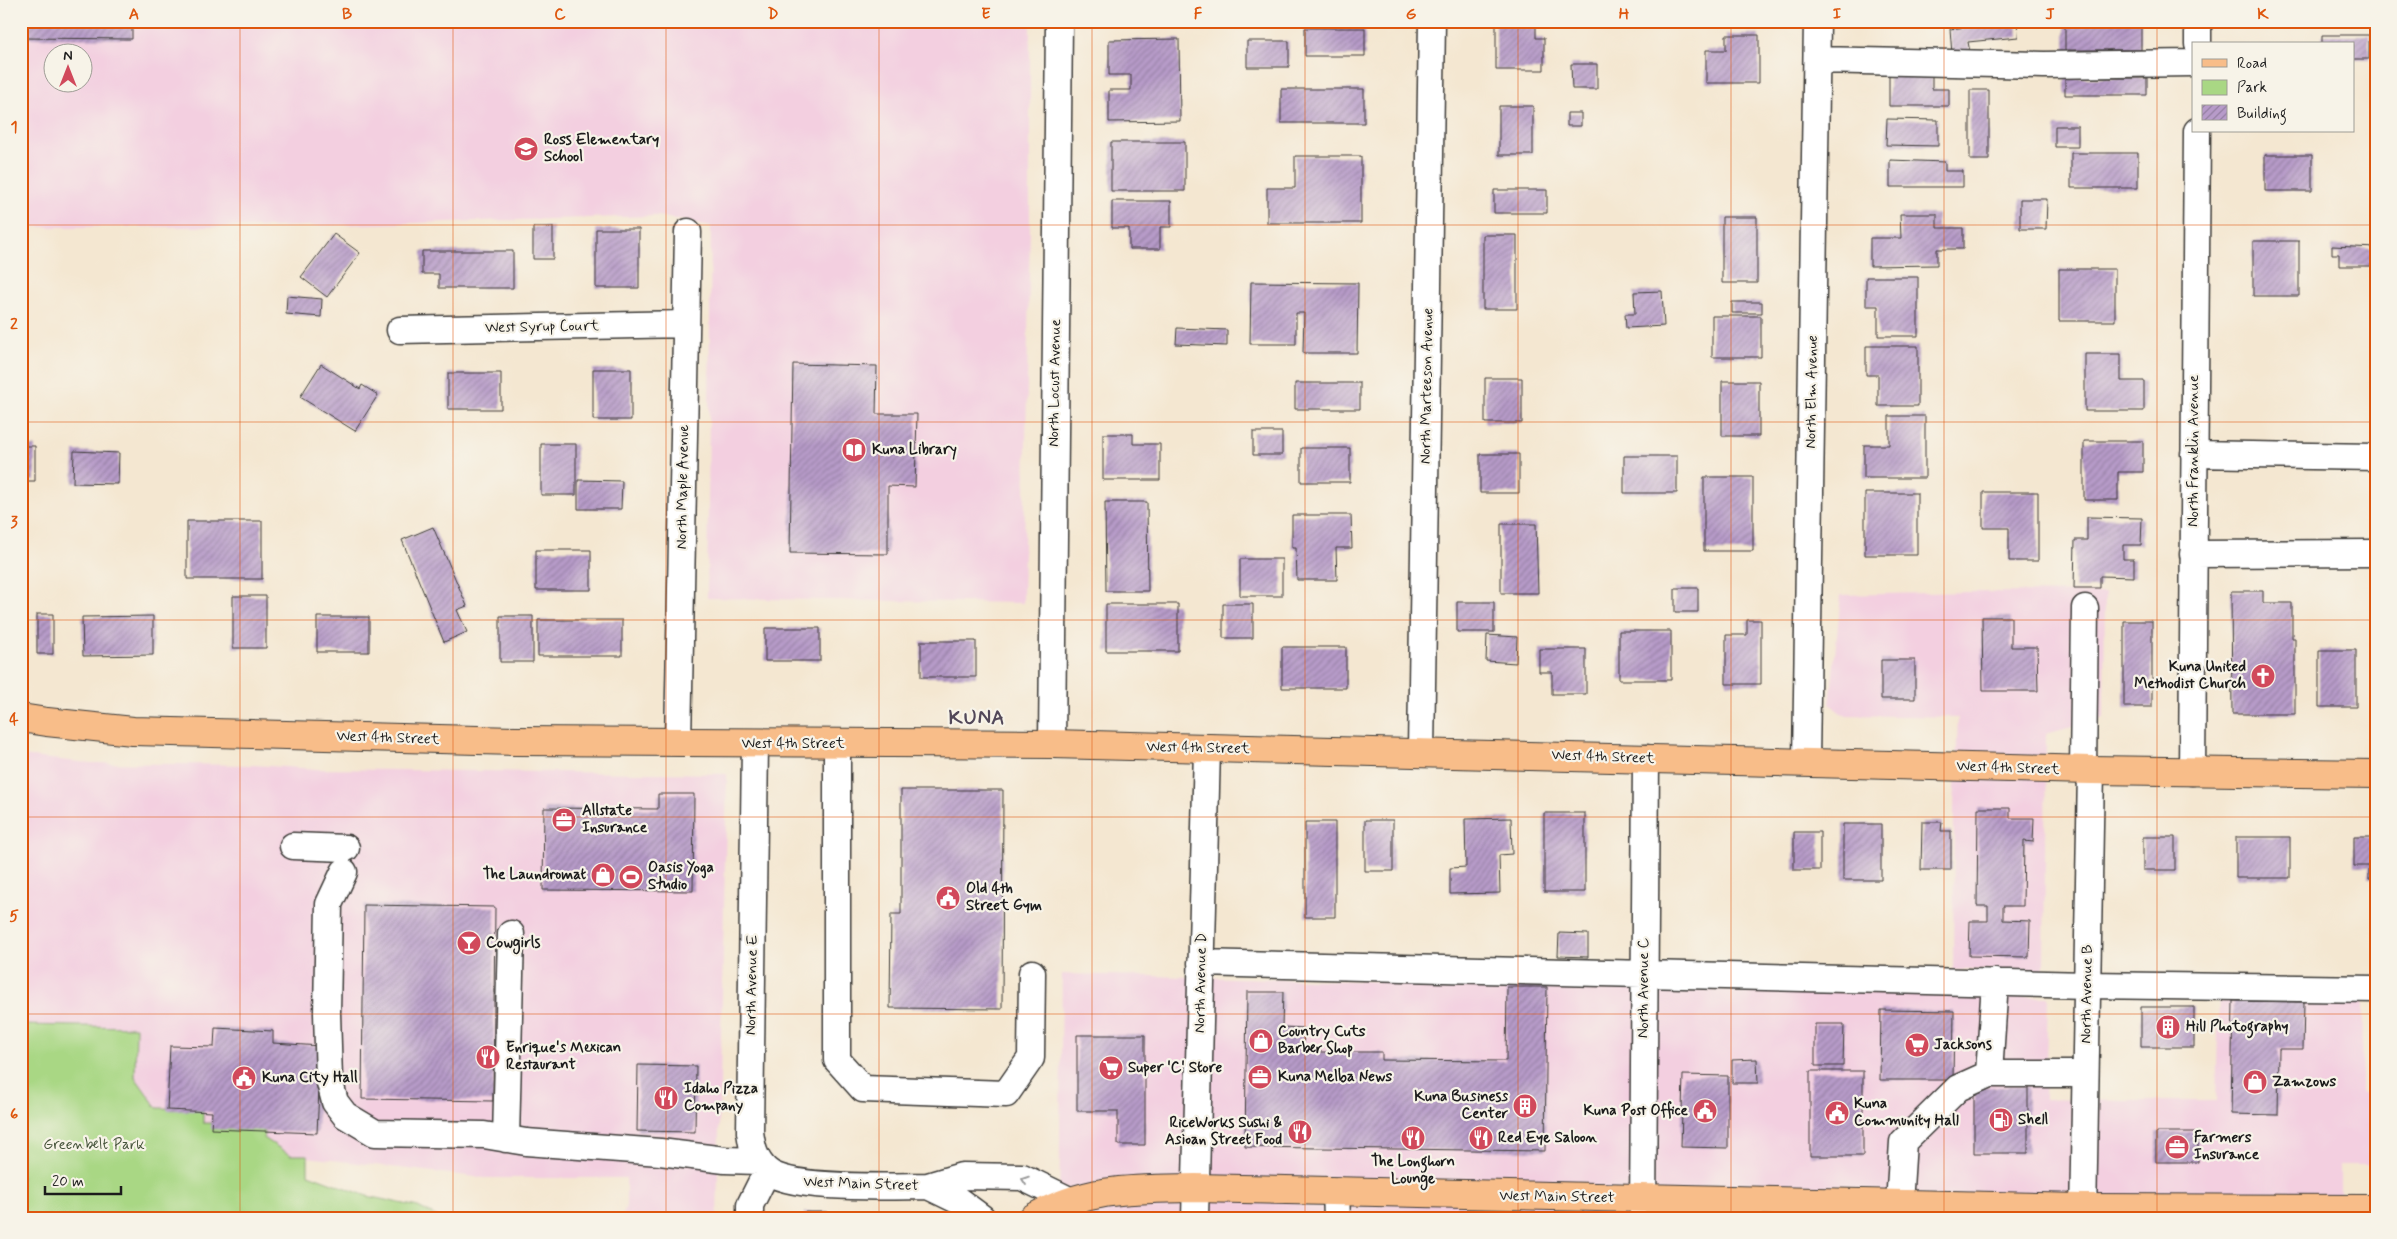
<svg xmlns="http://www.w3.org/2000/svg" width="2397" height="1239" viewBox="0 0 2397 1239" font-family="Mynerve,sans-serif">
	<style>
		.built { fill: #f3cfe0; fill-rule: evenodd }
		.green { fill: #a9d784; stroke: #627a50 }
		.building { fill: url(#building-hatch) }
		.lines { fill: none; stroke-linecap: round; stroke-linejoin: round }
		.minor-casing { stroke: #3c3a37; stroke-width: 29 }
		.major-casing { stroke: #3c3a37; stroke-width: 30 }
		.minor { stroke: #fff; stroke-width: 26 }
		.major { stroke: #f8bd89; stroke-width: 28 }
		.oneway { stroke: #999 }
		.grid { fill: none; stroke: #de560d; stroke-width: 1; stroke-opacity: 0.55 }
		.labels { text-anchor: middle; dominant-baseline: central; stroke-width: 4.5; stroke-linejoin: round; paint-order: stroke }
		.poi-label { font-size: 15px; font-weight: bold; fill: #1c1c1c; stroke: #f7f3e8; text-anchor: start }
		.street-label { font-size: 15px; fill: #1c1c1c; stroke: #f7f3e8 }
		.park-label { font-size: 15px; fill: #46543b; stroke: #f7f3e8 }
		.district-label { font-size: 20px; font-weight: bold; letter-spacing: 1px; fill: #524859; stroke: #f7f3e8 }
		.neatline { fill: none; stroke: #de560d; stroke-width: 2 }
		.grid-label { font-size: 16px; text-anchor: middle; font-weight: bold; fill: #de560d }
	</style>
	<defs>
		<pattern id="building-hatch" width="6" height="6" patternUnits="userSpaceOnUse" patternTransform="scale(1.25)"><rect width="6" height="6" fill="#b79bc9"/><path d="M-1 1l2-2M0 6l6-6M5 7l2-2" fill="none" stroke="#947ea2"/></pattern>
	</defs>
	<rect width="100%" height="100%" fill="#f7f3e8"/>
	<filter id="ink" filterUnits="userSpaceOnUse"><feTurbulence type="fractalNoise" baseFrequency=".02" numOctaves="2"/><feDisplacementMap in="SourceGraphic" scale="10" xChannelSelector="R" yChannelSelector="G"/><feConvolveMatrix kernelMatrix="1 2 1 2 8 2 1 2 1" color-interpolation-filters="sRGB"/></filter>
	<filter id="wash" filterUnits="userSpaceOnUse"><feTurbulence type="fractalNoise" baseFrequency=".0096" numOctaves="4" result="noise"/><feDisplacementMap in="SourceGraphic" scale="20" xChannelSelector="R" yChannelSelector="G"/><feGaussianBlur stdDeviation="1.12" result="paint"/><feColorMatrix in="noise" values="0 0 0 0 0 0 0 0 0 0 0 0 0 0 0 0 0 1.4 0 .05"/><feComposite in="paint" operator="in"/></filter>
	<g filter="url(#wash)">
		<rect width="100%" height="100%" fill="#f4e7d1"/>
		<path class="built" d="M21 21H1030V227L1023 603 707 598 711 226 657 216 274 227H21ZM52 52H82V82H52Z
			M1970 592 2105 593 2104 718 2046 734 2044 970H1953L1954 808 1958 717 1843 715 1830 704 1841 595Z
			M21 756 90 763 253 765 317 769 727 774 717 1218H622L626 1206V1178H484L290 1155 264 1138V1124L202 1123V1109L157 1108 135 1077V1027L21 1025Z
			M1062 974 2048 997 2045 1099 2125 1101H2216L2219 997 2363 1000 2362 1093 2376 1094V1165H2340V1218H1059Z"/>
		<path class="green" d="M21 1025 136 1027 135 1077 157 1108 203 1109V1123L264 1124V1138L290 1155H308V1174L367 1196 418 1207 440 1218H21Z"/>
		<g id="blocks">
			<path class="building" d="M24 21H132V39L24 38Z
				M2017 21 2018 37 1968 42 1970 52 1952 54 1950 29Z
				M2065 21H2141V50H2065Z
				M1496 25H1536V38H1544V70H1496Z
				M1305 28H1365V56H1305Z
				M1726 35H1759V83H1706V50H1726Z
				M2322 35H2369V59H2353V44H2322Z
				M1179 39 1180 121 1109 122V90H1131V75H1109V40Z
				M1247 41H1289V67H1247Z
				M1571 64H1597V89H1572Z
				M1889 75H1932V89H1949V106H1889Z
				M2065 78H2147V95H2065Z
				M1281 89H1364V123H1281Z
				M1970 90H1989V160H1970Z
				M1499 106H1533V155H1499Z
				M1567 113H1581V126H1567Z
				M1887 119 1938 120V146L1886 145Z
				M2055 126H2078V147H2055Z
				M1111 142H1185V191H1111Z
				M2071 153H2138V188H2071Z
				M2265 155H2312V191H2265Z
				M1295 156H1361V223H1267V188H1295Z
				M1890 160 1945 162V171H1963V187H1890Z
				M1494 190H1547V213H1494Z
				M2020 199H2047L2046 229H2020Z
				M1112 201H1171V227H1160V249H1129V228H1112Z
				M1900 214H1937V228H1963V249H1937V265L1870 266V238H1901Z
				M1722 217H1757V283H1722Z
				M533 227H553V259H533Z
				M596 229H639V288H596Z
				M334 234 360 253 327 297 301 277Z
				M1483 235H1517V309H1483Z
				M2253 241H2299V296H2253Z
				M2332 246 2376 248V266H2339V254H2332Z
				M422 251H513V288H439V274H422Z
				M2059 269H2115V321H2059Z
				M1866 277H1918V336H1878V306H1866Z
				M1251 282 1358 283 1357 353H1303L1304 313H1296V344H1250Z
				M1662 291 1664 326 1626 328 1625 314H1635L1634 292Z
				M287 296 322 299 321 317 286 314Z
				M1732 302H1762V313H1732Z
				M1712 316H1761V357H1712Z
				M1177 328 1227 330V346L1176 344Z
				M1866 346H1918V406H1878V375H1866Z
				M2085 354H2121V381H2144V411H2085Z
				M321 364 360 389 362 385 378 395 355 431 300 397Z
				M793 364 877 366 876 414H917L915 487 888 486V554L790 553Z
				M593 369H631V420H593Z
				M448 373H501V409H448Z
				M1485 378H1522V423H1485Z
				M1722 381H1759V436H1722Z
				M1295 383H1360V409H1295Z
				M1889 416H1925V478H1864V445H1889Z
				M1253 432H1282V455H1253Z
				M1103 434H1133V444H1160V480H1103Z
				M2084 441H2143V472H2118V500H2084Z
				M541 444H576V495H541Z
				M21 446H35V481H21Z
				M1301 448H1350V482H1301Z
				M74 451 119 453 118 484 73 483Z
				M1480 454H1519V493H1480Z
				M1624 456H1677V493H1624Z
				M1704 477H1753V551H1704Z
				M578 480 622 481 621 509H578Z
				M1983 492H2038V561H2009V528H1983Z
				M1865 493H1917V555H1865Z
				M1105 502H1147L1148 591H1106Z
				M1292 515H1351L1352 548H1336L1337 580H1297L1296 548H1292Z
				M2087 517 2142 518 2141 545H2123V559H2134V577L2100 576V588H2074L2075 540H2087Z
				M187 521H262V579H187Z
				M1501 524H1536L1538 593H1501Z
				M433 527 467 606 457 610 467 632 444 642 402 540Z
				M536 550H591V590H536Z
				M1240 559H1282V596H1240Z
				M1675 588H1698V612H1675Z
				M2231 591H2263V603H2292V638H2295V714H2232Z
				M233 596H266V648H233Z
				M1457 602H1494V632H1457Z
				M1106 604H1178V651H1106Z
				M1223 604H1253V638H1223Z
				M37 614H53V654H37Z
				M153 616V655L83 656 82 617Z
				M500 616H533V662H500Z
				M317 617H369V652H317Z
				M1982 617H2011V647H2037L2038 691H1983Z
				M538 620H622V656H538Z
				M1747 620H1761V684H1726V635H1747Z
				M2124 621H2152V707H2124Z
				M765 628H820V661H765Z
				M1619 631H1671V680H1619Z
				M1487 635 1517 637 1516 663 1486 661Z
				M21 637H23V651H21Z
				M921 641H976V677H921Z
				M1282 647H1346V688H1282Z
				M1539 649H1586V694H1552V672H1539Z
				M2319 650H2356V707H2319Z
				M1881 660H1915V699H1881Z
				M901 790H1003L1002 1009 890 1008 891 914H901Z
				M658 794H694L693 891 543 890 544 808 658 809Z
				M1978 808H2010V818H2034L2033 842 2024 841 2023 906H2003V920L2030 921 2029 957 1969 956 1970 921H1988V906H1977Z
				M1544 813H1585V892H1544Z
				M1511 818 1512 854 1499 855 1500 893 1450 894V868L1466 867 1465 819Z
				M1365 820H1393V871H1365Z
				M1305 822H1335V917H1305Z
				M1922 822H1942L1941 831H1951V870H1921Z
				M1843 824H1881V880H1843Z
				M1794 832H1820V870H1794Z
				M2143 837H2175V870H2143Z
				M2236 837H2290V878H2236Z
				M2354 837H2376V879H2369V866H2354Z
				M364 905 495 907 493 1101 362 1099Z
				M1559 933 1588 934V957L1558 956Z
				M1507 987H1547L1545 1151 1245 1147 1247 992H1283L1282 1027 1304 1028 1303 1052H1382V1060L1506 1061Z
				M2233 1001 2304 1002 2303 1049H2279L2278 1115 2231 1114Z
				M2141 1007H2194V1047H2141Z
				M1881 1010 1954 1011 1953 1080H1880Z
				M1815 1024H1844L1843 1066H1815Z
				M215 1028 273 1031V1043L321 1046 317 1133 211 1129 212 1112 167 1110 170 1046 214 1047Z
				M1077 1035H1145V1145H1118V1111H1077Z
				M1757 1059 1758 1083H1732V1060Z
				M638 1065 696 1066 695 1132 637 1131Z
				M1810 1071H1863V1156H1810Z
				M1683 1075 1728 1076V1148L1681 1147Z
				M1974 1087H2028V1153H1974Z
				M2156 1132H2198V1162H2156Z
				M804 1212H827L828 1218H804Z"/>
		</g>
	</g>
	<g filter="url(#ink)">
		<use href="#blocks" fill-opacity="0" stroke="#3c3a37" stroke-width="1"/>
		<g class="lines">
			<defs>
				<path id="minor" d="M2198 44V21
					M1817 60 2044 65 2193 63
					M400 330 685 324
					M2194 454 2376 457
					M2193 554 2376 553
					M678 742 688 232
					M755 744 750 1132C752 1146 754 1159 766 1170 789 1191 893 1186 928 1186
					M837 744V1060L863 1089 1006 1094 1031 1058 1032 973
					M1052 744 1059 21
					M1421 752 1432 21
					M1806 762 1817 21
					M2083 770 2085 608
					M2192 772 2197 131
					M293 846 346 848
					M344 872 329 904 327 1013 329 1079 335 1102 345 1115 375 1133 484 1135 526 1142 660 1152 725 1160 758 1161
					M1201 963 2087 985 2376 989
					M1989 1074 1995 982
					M506 1139 511 934
					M1336 1192 1337 1218
					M1899 1204 1903 1142 1958 1088 1989 1074H2085
					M750 1218V1205L767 1171
					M982 1218 959 1201 928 1186 962 1176 1022 1177 1069 1200
					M1195 1218 1207 749
					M1643 1218 1646 758
					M2083 1218 2091 770"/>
				<path id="major" d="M21 718 47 722 133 731 516 741 1052 744 2091 770 2376 774
					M1033 1218C1088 1187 1135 1189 1195 1188L2083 1208 2376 1209"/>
			</defs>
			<use href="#minor" class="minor-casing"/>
			<use href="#major" class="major-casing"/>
			<use href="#minor" class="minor"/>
			<use href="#major" class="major"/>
		</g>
		<defs><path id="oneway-chevron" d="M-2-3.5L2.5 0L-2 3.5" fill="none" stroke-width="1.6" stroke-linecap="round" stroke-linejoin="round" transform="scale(1.25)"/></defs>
		<use class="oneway" href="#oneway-chevron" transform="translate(1025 1180) rotate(-161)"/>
	</g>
	<path class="grid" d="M240 21V1218M453 21V1218M666 21V1218M879 21V1218M1092 21V1218M1305 21V1218M1518 21V1218M1731 21V1218M1944 21V1218M2157 21V1218M21 225H2376M21 422H2376M21 620H2376M21 817H2376M21 1014H2376"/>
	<defs>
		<symbol id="school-disc" viewBox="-11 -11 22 22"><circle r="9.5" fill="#d1495b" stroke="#f7f3e8"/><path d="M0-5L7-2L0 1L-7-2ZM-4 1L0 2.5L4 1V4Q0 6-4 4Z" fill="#fff"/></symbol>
		<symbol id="library-disc" viewBox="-11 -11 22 22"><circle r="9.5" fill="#d1495b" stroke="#f7f3e8"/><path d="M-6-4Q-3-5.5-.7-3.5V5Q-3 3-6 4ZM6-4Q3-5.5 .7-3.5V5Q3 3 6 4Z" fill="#fff"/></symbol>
		<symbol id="church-disc" viewBox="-11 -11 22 22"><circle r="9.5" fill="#d1495b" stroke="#f7f3e8"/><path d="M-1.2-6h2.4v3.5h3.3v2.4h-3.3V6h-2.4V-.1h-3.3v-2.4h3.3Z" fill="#fff"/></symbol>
		<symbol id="office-disc" viewBox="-11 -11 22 22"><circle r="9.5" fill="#d1495b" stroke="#f7f3e8"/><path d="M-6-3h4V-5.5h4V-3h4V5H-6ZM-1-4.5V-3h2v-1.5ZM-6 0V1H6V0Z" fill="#fff"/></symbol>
		<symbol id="shop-disc" viewBox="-11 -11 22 22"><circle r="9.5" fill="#d1495b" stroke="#f7f3e8"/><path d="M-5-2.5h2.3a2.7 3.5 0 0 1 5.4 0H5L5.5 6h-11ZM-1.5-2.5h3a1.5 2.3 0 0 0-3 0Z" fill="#fff"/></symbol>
		<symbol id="stadium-disc" viewBox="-11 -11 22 22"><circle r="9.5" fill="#d1495b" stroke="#f7f3e8"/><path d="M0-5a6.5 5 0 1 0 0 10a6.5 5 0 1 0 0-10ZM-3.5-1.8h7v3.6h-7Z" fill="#fff"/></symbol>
		<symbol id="civic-disc" viewBox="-11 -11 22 22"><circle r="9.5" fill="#d1495b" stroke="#f7f3e8"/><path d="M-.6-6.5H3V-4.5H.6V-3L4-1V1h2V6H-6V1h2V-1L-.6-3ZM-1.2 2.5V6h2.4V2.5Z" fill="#fff"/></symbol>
		<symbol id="bar-disc" viewBox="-11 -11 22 22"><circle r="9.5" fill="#d1495b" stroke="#f7f3e8"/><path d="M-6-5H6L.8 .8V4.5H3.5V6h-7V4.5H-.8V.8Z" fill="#fff"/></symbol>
		<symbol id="building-disc" viewBox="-11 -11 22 22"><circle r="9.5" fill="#d1495b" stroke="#f7f3e8"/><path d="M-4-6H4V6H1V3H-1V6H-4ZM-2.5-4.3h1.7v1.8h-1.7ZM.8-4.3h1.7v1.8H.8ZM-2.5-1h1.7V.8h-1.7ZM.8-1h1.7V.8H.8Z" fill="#fff"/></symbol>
		<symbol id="supermarket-disc" viewBox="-11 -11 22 22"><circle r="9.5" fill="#d1495b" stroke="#f7f3e8"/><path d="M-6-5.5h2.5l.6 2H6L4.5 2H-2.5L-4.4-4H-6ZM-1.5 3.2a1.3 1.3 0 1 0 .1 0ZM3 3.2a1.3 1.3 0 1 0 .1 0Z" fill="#fff"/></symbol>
		<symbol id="restaurant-disc" viewBox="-11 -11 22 22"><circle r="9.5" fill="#d1495b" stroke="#f7f3e8"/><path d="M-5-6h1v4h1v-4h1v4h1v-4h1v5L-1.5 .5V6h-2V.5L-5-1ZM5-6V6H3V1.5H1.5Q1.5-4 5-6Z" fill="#fff"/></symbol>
		<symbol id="fuel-disc" viewBox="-11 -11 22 22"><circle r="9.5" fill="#d1495b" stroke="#f7f3e8"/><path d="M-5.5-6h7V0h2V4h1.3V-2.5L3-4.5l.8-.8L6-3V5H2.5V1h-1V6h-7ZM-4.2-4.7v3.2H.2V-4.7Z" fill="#fff"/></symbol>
	</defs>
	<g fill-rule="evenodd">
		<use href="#school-disc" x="512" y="135" width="28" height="28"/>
		<use href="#library-disc" x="840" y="436" width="28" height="28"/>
		<use href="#church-disc" x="2249" y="662" width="28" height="28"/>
		<use href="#office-disc" x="550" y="806" width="28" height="28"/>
		<use href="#shop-disc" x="589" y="861" width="28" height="28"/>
		<use href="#stadium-disc" x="617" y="863" width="28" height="28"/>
		<use href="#civic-disc" x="934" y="884" width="28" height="28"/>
		<use href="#bar-disc" x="455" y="929" width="28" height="28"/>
		<use href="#building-disc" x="2154" y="1013" width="28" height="28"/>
		<use href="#shop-disc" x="1247" y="1027" width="28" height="28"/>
		<use href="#supermarket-disc" x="1903" y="1031" width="28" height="28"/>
		<use href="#restaurant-disc" x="474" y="1043" width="28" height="28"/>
		<use href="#supermarket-disc" x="1097" y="1054" width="28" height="28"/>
		<use href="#office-disc" x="1246" y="1063" width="28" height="28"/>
		<use href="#civic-disc" x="230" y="1064" width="28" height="28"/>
		<use href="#shop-disc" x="2241" y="1068" width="28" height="28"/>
		<use href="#restaurant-disc" x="652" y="1084" width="28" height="28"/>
		<use href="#building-disc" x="1511" y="1092" width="28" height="28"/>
		<use href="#civic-disc" x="1691" y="1097" width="28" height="28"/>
		<use href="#civic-disc" x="1823" y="1099" width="28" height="28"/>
		<use href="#fuel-disc" x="1987" y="1106" width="28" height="28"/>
		<use href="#restaurant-disc" x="1286" y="1118" width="28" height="28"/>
		<use href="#restaurant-disc" x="1399" y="1124" width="28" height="28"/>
		<use href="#restaurant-disc" x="1467" y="1124" width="28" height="28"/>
		<use href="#office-disc" x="2163" y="1133" width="28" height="28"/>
	</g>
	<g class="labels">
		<g class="poi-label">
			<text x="544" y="140">Ross Elementary<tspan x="544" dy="17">School</tspan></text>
			<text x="872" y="450">Kuna Library</text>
			<text x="2246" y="667" text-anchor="end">Kuna United<tspan x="2246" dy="17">Methodist Church</tspan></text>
			<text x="582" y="811">Allstate<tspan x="582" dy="17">Insurance</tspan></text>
			<text x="648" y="868">Oasis Yoga<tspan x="648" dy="17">Studio</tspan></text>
			<text x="586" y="875" text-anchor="end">The Laundromat</text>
			<text x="966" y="889">Old 4th<tspan x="966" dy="17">Street Gym</tspan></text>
			<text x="486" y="943">Cowgirls</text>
			<text x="2186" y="1027">Hill Photography</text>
			<text x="1278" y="1032">Country Cuts<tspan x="1278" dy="17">Barber Shop</tspan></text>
			<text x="1934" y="1045">Jacksons</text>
			<text x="506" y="1048">Enrique's Mexican<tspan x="506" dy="17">Restaurant</tspan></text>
			<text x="1128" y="1068">Super 'C' Store</text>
			<text x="1278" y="1077">Kuna Melba News</text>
			<text x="262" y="1078">Kuna City Hall</text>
			<text x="2272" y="1082">Zamzows</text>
			<text x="684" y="1089">Idaho Pizza<tspan x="684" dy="17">Company</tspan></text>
			<text x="1508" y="1097" text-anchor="end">Kuna Business<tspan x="1508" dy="17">Center</tspan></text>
			<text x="1854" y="1104">Kuna<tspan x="1854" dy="17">Community Hall</tspan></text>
			<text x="1688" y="1111" text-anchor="end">Kuna Post Office</text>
			<text x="2018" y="1120">Shell</text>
			<text x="1282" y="1123" text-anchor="end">RiceWorks Sushi &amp;<tspan x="1282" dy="17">Asioan Street Food</tspan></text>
			<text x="1498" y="1138">Red Eye Saloon</text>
			<text x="2194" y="1138">Farmers<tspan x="2194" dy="17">Insurance</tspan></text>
			<text x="1413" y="1162" text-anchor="middle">The Longhorn<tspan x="1413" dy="17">Lounge</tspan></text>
		</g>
		<g class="street-label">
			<text transform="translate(542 327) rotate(-1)">West Syrup Court</text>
			<text transform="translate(1055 383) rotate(-89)">North Locust Avenue</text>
			<text transform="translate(1427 386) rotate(-89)">North Marteeson Avenue</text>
			<text transform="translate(1812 392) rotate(-89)">North Elm Avenue</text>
			<text transform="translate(2194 451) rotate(-90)">North Franklin Avenue</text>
			<text transform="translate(683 487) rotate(-89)">North Maple Avenue</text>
			<text transform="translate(388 738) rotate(2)">West 4th Street</text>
			<text x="793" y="744">West 4th Street</text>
			<text transform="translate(1198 748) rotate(1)">West 4th Street</text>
			<text transform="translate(1603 757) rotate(2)">West 4th Street</text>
			<text transform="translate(2008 768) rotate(2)">West 4th Street</text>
			<text transform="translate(1201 983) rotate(-89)">North Avenue D</text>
			<text transform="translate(752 985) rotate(-89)">North Avenue E</text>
			<text transform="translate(1644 988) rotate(-90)">North Avenue C</text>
			<text transform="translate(2087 994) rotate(-89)">North Avenue B</text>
			<text transform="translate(861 1184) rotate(2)">West Main Street</text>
			<text transform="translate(1557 1197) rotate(1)">West Main Street</text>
		</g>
		<g class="park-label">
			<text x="94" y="1145">Greenbelt Park</text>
		</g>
		<g class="district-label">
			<text x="977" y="718">KUNA</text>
		</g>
	</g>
	<rect width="2397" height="1239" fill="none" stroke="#f7f3e8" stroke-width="55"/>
	<rect x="2192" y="42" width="162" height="90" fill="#f7f3e8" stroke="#9f9d96"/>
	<rect x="2202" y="59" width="25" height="8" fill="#f8bd89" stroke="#9f9d96"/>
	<text x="2237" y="68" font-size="15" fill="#1c1c1c">Road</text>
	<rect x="2202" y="80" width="25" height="15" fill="#a9d784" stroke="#9f9d96"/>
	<text x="2237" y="92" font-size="15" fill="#1c1c1c">Park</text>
	<rect x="2202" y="105" width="25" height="15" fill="url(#building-hatch)" stroke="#9f9d96"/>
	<text x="2237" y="118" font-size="15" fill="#1c1c1c">Building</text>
	<g transform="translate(68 68)"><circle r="24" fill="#f7f3e8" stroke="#9f9d96"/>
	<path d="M0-4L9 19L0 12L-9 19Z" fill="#d1495b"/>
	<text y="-8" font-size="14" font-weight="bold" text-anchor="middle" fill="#1c1c1c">N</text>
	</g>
	<path d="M45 1186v8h76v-8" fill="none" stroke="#1c1c1c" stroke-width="2.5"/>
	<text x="52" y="1186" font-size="15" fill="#1c1c1c" stroke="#f7f3e8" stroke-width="4" paint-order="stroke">20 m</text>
	<rect x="28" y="28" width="2342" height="1184" class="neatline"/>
	<g class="grid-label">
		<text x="134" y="19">A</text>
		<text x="347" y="19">B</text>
		<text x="560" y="19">C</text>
		<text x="773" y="19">D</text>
		<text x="986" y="19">E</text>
		<text x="1198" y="19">F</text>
		<text x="1411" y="19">G</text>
		<text x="1624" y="19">H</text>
		<text x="1837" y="19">I</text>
		<text x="2050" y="19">J</text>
		<text x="2263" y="19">K</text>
		<text x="14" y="132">1</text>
		<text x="14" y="329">2</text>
		<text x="14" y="527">3</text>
		<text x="14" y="724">4</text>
		<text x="14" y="921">5</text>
		<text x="14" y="1119">6</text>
	</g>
</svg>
